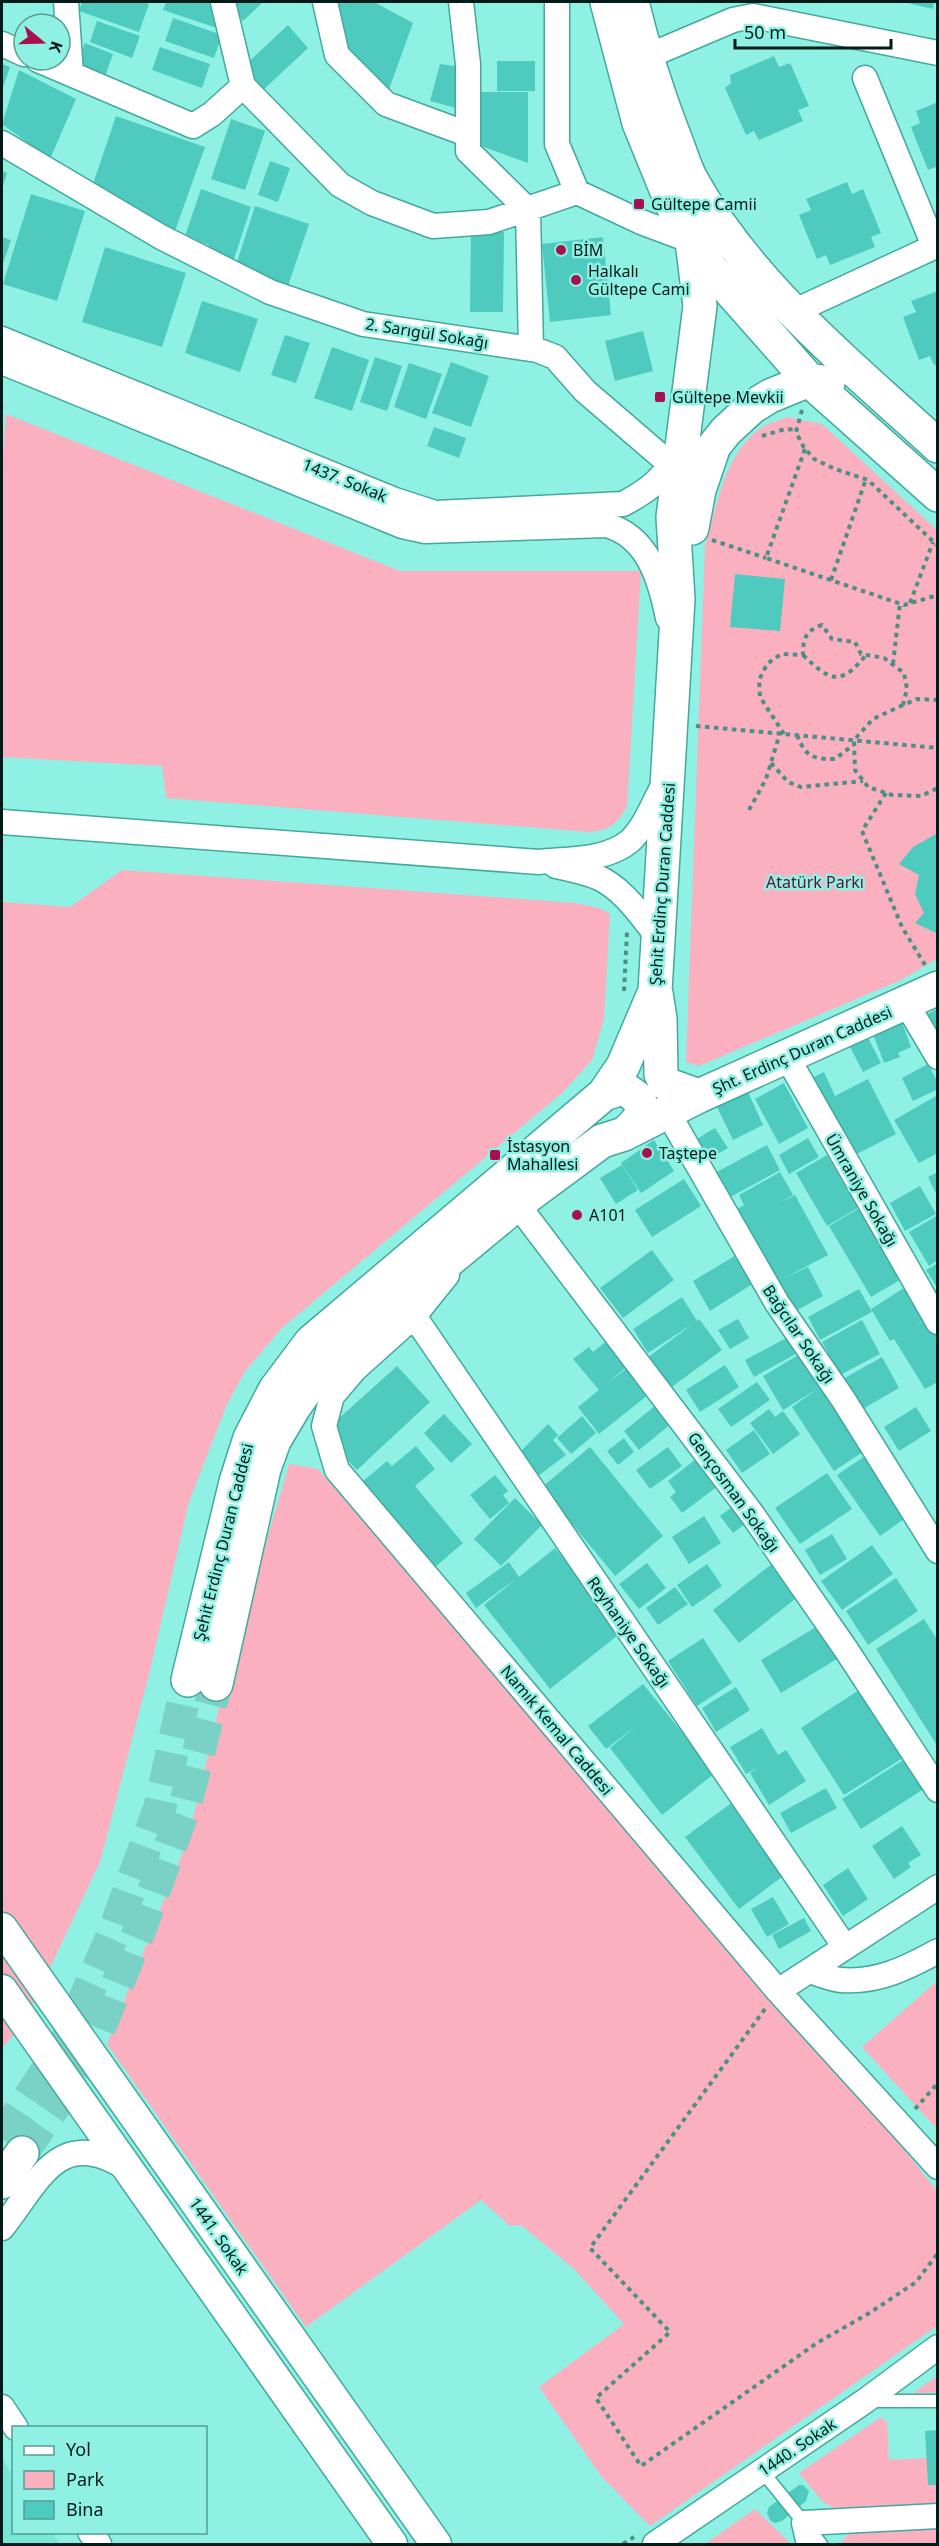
<svg xmlns="http://www.w3.org/2000/svg" width="939" height="2546" viewBox="0 0 939 2546" font-family="'Noto Sans',sans-serif">
	<style>
		.built { fill: #77e6d8 }
		.green { fill: #fbb0c0 }
		.building { fill: #4ecbbe }
		.lines { fill: none; stroke-linecap: round; stroke-linejoin: round }
		.secondary-tunnel { stroke: #7ad1c5; stroke-width: 33; stroke-dasharray: 33 16; stroke-linecap: butt }
		.service-casing { stroke: #43a89d; stroke-width: 15 }
		.minor-casing { stroke: #43a89d; stroke-width: 27 }
		.tertiary-casing { stroke: #43a89d; stroke-width: 33 }
		.secondary-casing { stroke: #43a89d; stroke-width: 36 }
		.path { stroke: #4d8f86; stroke-width: 4; stroke-dasharray: 4.5 4.5; stroke-linecap: butt }
		.service { stroke: #fff; stroke-width: 12 }
		.minor { stroke: #fff; stroke-width: 24 }
		.tertiary { stroke: #fff; stroke-width: 30 }
		.secondary { stroke: #fff; stroke-width: 33 }
		.poi-dot { fill: #a5104d; stroke: #8ff1e4; stroke-width: 2 }
		.labels { text-anchor: middle; dominant-baseline: central; stroke-width: 5; stroke-linejoin: round; paint-order: stroke }
		.poi-label { font-size: 16px; fill: #001b18; stroke: #8ff1e4; text-anchor: start }
		.street-label { font-size: 16px; fill: #001b18; stroke: #8ff1e4 }
		.park-label { font-size: 16px; fill: #61112d; stroke: #8ff1e4 }
	</style>
	<rect width="100%" height="100%" fill="#8ff1e4"/>
	<path class="built" d="M2 2458 13 2476 14 2532 52 2533 60 2544H2Z"/>
	<path class="green" d="M6 414 400 571H641L627 807C616 825 610 830 589 832L166 798 162 766 2 757V467Z
		M787 417 822 424 937 530V959L901 980 699 1066 686 1062 705 546C717 507 724 453 761 428 768 423 779 421 787 417Z
		M122 870 575 903 599 908 610 914 604 1019 592 1060 562 1093 282 1328 246 1370 227 1404 189 1502 149 1674 100 1862 23 2025 2 2048V902L70 907Z
		M289 1464 318 1469 778 1991 937 2191V2326L650 2526 601 2476 539 2387 624 2324 574 2269 521 2225 510 2226 481 2200 306 2327 107 2044 188 1839 224 1687Z
		M937 1981V2129L862 2047Z
		M937 2376V2392L912 2394Z
		M881 2417 887 2422 889 2460 927 2458 928 2485H937V2503L837 2509 824 2503 799 2473Z
		M755 2509 791 2544H705Z
		M937 2529V2544H841L844 2538 851 2533Z"/>
	<path class="building" d="M82 2H143L149 4 139 32 79 11Z
		M166 2H217L220 29 163 10Z
		M227 2H263L243 21Z
		M331 2H374L413 23 388 92 340 43Z
		M903 2H934L933 9Z
		M173 18 222 35 214 58 165 41Z
		M97 21 140 36 132 58 90 42Z
		M288 25 308 48 261 92 241 69Z
		M85 43 113 54 104 79 75 67Z
		M160 47 210 64 202 88 152 70Z
		M774 56 779 67 790 63 809 106 798 110 803 121 759 140 754 131 746 135 725 88 731 83 730 75Z
		M497 61H535V91H497Z
		M2 64 10 67 2 90Z
		M440 64 462 67 456 108 430 101Z
		M19 70 76 99 50 159 2 124Z
		M473 92H528V163L473 143Z
		M938 102V166L928 170 911 127 920 123 916 111Z
		M116 116 205 147 175 231 91 190Z
		M231 119 265 131 245 190 211 179Z
		M270 161 290 168 278 202 258 195Z
		M2 171 7 173 2 189Z
		M847 182 852 194 863 189 881 233 871 237 875 247 830 265 826 255 817 259 799 215 811 210 806 199Z
		M201 189 251 207 233 262 206 253 209 245 185 236Z
		M31 194 85 211 57 301 3 284Z
		M255 206 309 224 288 286 235 268Z
		M471 232H504L503 312H470Z
		M2 237 11 240 2 267Z
		M603 237 611 315 550 322 542 244Z
		M105 247 186 273 162 347 82 322Z
		M938 291V364L934 365 930 356 919 360 903 317 916 312 911 301Z
		M202 301 258 319 240 372 185 353Z
		M643 331 653 371 615 381 605 341Z
		M285 335 310 343 296 383 271 375Z
		M332 347 369 360 352 411 314 398Z
		M375 357 402 366 387 411 360 402Z
		M451 362 489 376 471 427 432 413Z
		M409 363 442 374 426 419 394 407Z
		M434 427 466 438 459 458 427 446Z
		M735 574 785 579 780 631 730 627Z
		M936 834H938V934L915 923 924 913 915 894 919 875 899 864 913 847Z
		M938 1008V1034L926 1015Z
		M902 1022 911 1047 898 1053 900 1057 884 1063 873 1034Z
		M867 1036 881 1063 863 1072 849 1045Z
		M928 1064 938 1083V1089L913 1101 902 1078Z
		M824 1072 835 1096 868 1079 896 1134 855 1155 826 1100 814 1105 803 1082Z
		M784 1083 808 1128 779 1144 755 1099Z
		M748 1092 763 1125 733 1140 717 1107Z
		M938 1095V1153L919 1163 894 1120Z
		M715 1128 728 1148 702 1163 690 1143Z
		M808 1138 819 1157 789 1174 779 1155Z
		M654 1140 674 1171 641 1193 621 1163Z
		M767 1145 780 1170 727 1199 713 1174Z
		M827 1155 858 1208 827 1226 796 1173Z
		M622 1165 638 1190 616 1204 600 1178Z
		M780 1172 793 1195 779 1203 795 1195 828 1255 781 1280 808 1267 823 1296 792 1313 736 1210 744 1205 739 1195Z
		M938 1172V1191L935 1192 928 1177Z
		M684 1179 701 1206 652 1237 635 1210Z
		M920 1186 936 1214 905 1231 890 1203Z
		M863 1206 905 1277 871 1297 829 1226Z
		M938 1215V1260L929 1266 909 1232Z
		M652 1250 674 1280 623 1318 600 1288Z
		M738 1254 754 1283 710 1311 693 1281Z
		M938 1263V1289L926 1270Z
		M907 1286 927 1319 916 1325 927 1320 938 1337V1382L925 1389 894 1339 890 1341 871 1309Z
		M859 1289 872 1312 820 1340 808 1317Z
		M682 1297 697 1321 699 1319 722 1350 669 1389 647 1358 694 1323 648 1353 633 1329Z
		M738 1319 749 1338 730 1349 718 1330Z
		M862 1320 880 1354 840 1375 822 1342Z
		M794 1334 803 1350 754 1377 745 1360Z
		M609 1339 630 1364 605 1385 627 1368 648 1395 599 1434 578 1407 599 1390 573 1359 589 1347 593 1352Z
		M800 1354 863 1452 834 1471 792 1407 817 1389 783 1410 763 1376Z
		M882 1357 899 1388 861 1410 843 1379Z
		M725 1365 739 1387 700 1412 686 1390Z
		M397 1366 430 1402 357 1470 336 1448 337 1420Z
		M757 1382 770 1400 731 1427 718 1409Z
		M662 1400 677 1419 639 1450 624 1431Z
		M916 1407 931 1431 899 1451 884 1427Z
		M769 1409 775 1417 783 1411 800 1434 773 1454 750 1423Z
		M444 1414 472 1444 451 1463 424 1433Z
		M582 1416 596 1433 571 1454 557 1438Z
		M548 1424 558 1435 553 1440 566 1455 538 1476 518 1454Z
		M754 1430 770 1454 742 1473 726 1450Z
		M624 1438 634 1452 618 1465 607 1451Z
		M416 1446 435 1469 415 1486 463 1543 434 1568 362 1482 387 1461 392 1466Z
		M590 1447 663 1536 615 1576 542 1487Z
		M668 1447 682 1466 650 1489 636 1470Z
		M701 1455 722 1483 682 1513 670 1497 676 1492 668 1481Z
		M865 1456 907 1517 880 1536 837 1475Z
		M827 1473 852 1509 800 1544 775 1508Z
		M495 1475 508 1491 503 1495 509 1503 490 1519 470 1495Z
		M515 1498 542 1525 501 1566 474 1539Z
		M740 1501 753 1518 733 1533 720 1516Z
		M704 1516 721 1543 689 1564 672 1537Z
		M832 1534 847 1559 820 1575 805 1550Z
		M872 1545 893 1574 842 1610 821 1581Z
		M555 1548 622 1632 550 1689 484 1605 516 1579 476 1608 466 1593 509 1562 519 1577Z
		M647 1563 666 1588 639 1609 619 1584Z
		M773 1563 799 1596 739 1643 713 1610Z
		M707 1564 722 1586 692 1607 677 1585Z
		M896 1578 918 1611 868 1645 846 1611Z
		M675 1587 688 1604 658 1625 646 1608Z
		M924 1619 938 1641V1747L876 1649Z
		M821 1624 840 1657 781 1693 761 1660Z
		M703 1638 732 1683 697 1706 668 1661Z
		M643 1684 715 1773 662 1815 610 1748 636 1726 606 1749 588 1726Z
		M736 1687 750 1710 716 1732 702 1708Z
		M862 1688 906 1756 844 1795 801 1728Z
		M762 1728 778 1755 786 1750 806 1781 769 1805 750 1773 758 1767 746 1774 730 1747Z
		M908 1757 927 1787 861 1829 842 1799Z
		M826 1788 837 1808 791 1833 780 1813Z
		M733 1802 786 1874 739 1909 685 1837Z
		M902 1826 921 1855 908 1863 911 1867 894 1879 872 1846Z
		M848 1868 868 1899 843 1916 823 1885Z
		M773 1897 789 1924 767 1937 751 1909Z
		M804 1918 811 1931 779 1949 772 1935Z
		M938 2430V2485H928L925 2431Z
		M799 2485H803L809 2491 806 2501 782 2521 774 2523 770 2520 767 2513 769 2507Z"/>
	<g class="lines">
		<path class="secondary-tunnel" d="M2 2139 66 2042 114 1932 160 1807 188 1680
			M22 2153 86 2060 140 1929 185 1806 216 1684"/>
		<defs>
			<path id="service" d="M870 2401H938
				M762 2471 821 2544"/>
			<path id="minor" d="M66 2 71 74
				M223 2 243 86 340 185 372 203 433 226 489 222 577 192
				M325 2 337 55 386 104 467 134
				M461 2 468 64V151L528 210 531 349
				M557 2V144L577 192 641 222 692 241
				M2 44 24 54
				M646 57 733 20 753 16 938 53
				M38 60 193 126 212 114 243 86
				M865 78 934 246
				M2 143 161 237 270 292 363 324 537 350 555 357 585 391 671 465
				M795 311 938 245
				M2 339 395 500 435 513 623 504C651 489 663 479 679 451
				M2 362 402 526 425 531 606 525C648 536 660 579 668 618
				M2 822 539 862C567 859 606 861 630 841 645 827 654 802 664 784
				M556 866C569 869 584 872 597 877 623 888 641 916 658 937
				M906 1003 938 1057
				M787 1057 938 1322
				M668 1113 777 1303 843 1399 938 1551
				M517 1204 752 1514 845 1648 938 1790
				M447 1275 414 1316 355 1369 332 1396 324 1426 337 1470 778 1991 938 2167
				M414 1316 845 1947
				M810 1971C819 1974 831 1979 841 1980 877 1983 907 1968 938 1951
				M778 1991 938 1887
				M2 2228C39 2182 59 2123 129 2170
				M2 2407 16 2428
				M90 2532 99 2544
				M655 2544 865 2401 938 2347
				M809 2544 804 2523 938 2516"/>
			<path id="tertiary" d="M2 1928 436 2544
				M2 1990 392 2544"/>
			<path id="secondary" d="M607 2 639 123 675 211 711 269 809 380 938 495
				M632 2C643 48 657 92 674 136 680 150 684 166 691 179 750 286 849 364 938 446
				M692 528 699 490 714 446 726 431 752 407 770 396 809 380 828 383
				M656 993 660 1019 661 1074 665 1083 671 1086 699 1096
				M604 1094 622 1088C649 1101 647 1116 624 1134
				M188 1680 236 1482 250 1438 275 1390 311 1342 604 1094 623 1066 655 991 678 599 673 517 700 306 692 241
				M216 1684 264 1469 274 1441 294 1407 325 1363 517 1204 602 1141 624 1134 699 1096 938 988
				M2 2182 22 2153"/>
		</defs>
		<use href="#service" class="service-casing"/>
		<use href="#minor" class="minor-casing"/>
		<use href="#tertiary" class="tertiary-casing"/>
		<use href="#secondary" class="secondary-casing"/>
		<path class="path" d="M802 410 796 432 803 446 814 459 835 469 868 480 938 546
			M762 436 782 430 797 429
			M805 449 766 558 904 605 938 595
			M712 540 766 558
			M831 580 866 479
			M910 603 933 542
			M803 655C830 681 840 687 866 655
			M893 664 900 603
			M903 705 873 719 854 740 855 770 868 787 892 795 921 796 938 788
			M696 726 938 748
			M784 734 760 697 759 680 767 664 781 654 803 655C803 639 805 631 822 625L832 639 855 642 861 654 884 658 904 673 907 689 903 705 917 699 938 700
			M797 735C806 757 812 759 835 759L853 745
			M771 763 788 782 801 787 863 781
			M886 793 862 831 902 927 925 965
			M749 810 766 779 780 733
			M624 991 627 932
			M765 2009 590 2248 670 2332 596 2398 641 2466 817 2343 871 2312 916 2282 938 2253
			M915 2109 938 2083
			M623 2544 634 2537"/>
		<use href="#service" class="service"/>
		<use href="#minor" class="minor"/>
		<use href="#tertiary" class="tertiary"/>
		<use href="#secondary" class="secondary"/>
	</g>
	<g class="poi-dot">
		<rect x="633" y="198" width="12" height="12" rx="3"/>
		<circle cx="561" cy="250" r="6"/>
		<circle cx="576" cy="280" r="6"/>
		<rect x="654" y="391" width="12" height="12" rx="3"/>
		<circle cx="647" cy="1153" r="6"/>
		<rect x="489" y="1149" width="12" height="12" rx="3"/>
		<circle cx="577" cy="1215" r="6"/>
	</g>
	<g class="labels">
		<g class="poi-label">
			<text x="651" y="204">Gültepe Camii</text>
			<text x="573" y="250">BİM</text>
			<text x="588" y="271">Halkalı<tspan x="588" dy="18">Gültepe Cami</tspan></text>
			<text x="672" y="397">Gültepe Mevkii</text>
			<text x="507" y="1146">İstasyon<tspan x="507" dy="18">Mahallesi</tspan></text>
			<text x="659" y="1153">Taştepe</text>
			<text x="589" y="1215">A101</text>
		</g>
		<g class="street-label">
			<text transform="translate(427 333) rotate(9)">2. Sarıgül Sokağı</text>
			<text transform="translate(345 480) rotate(22)">1437. Sokak</text>
			<text transform="translate(662 884) rotate(-86)">Şehit Erdinç Duran Caddesi</text>
			<text transform="translate(802 1050) rotate(-24)">Şht. Erdinç Duran Caddesi</text>
			<text transform="translate(862 1190) rotate(60)">Ümraniye Sokağı</text>
			<text transform="translate(799 1334) rotate(56)">Bağcılar Sokağı</text>
			<text transform="translate(734 1492) rotate(54)">Gençosman Sokağı</text>
			<text transform="translate(223 1542) rotate(-76)">Şehit Erdinç Duran Caddesi</text>
			<text transform="translate(629 1632) rotate(55)">Reyhaniye Sokağı</text>
			<text transform="translate(557 1730) rotate(50)">Namık Kemal Caddesi</text>
			<text transform="translate(219 2236) rotate(55)">1441. Sokak</text>
			<text transform="translate(797 2447) rotate(-34)">1440. Sokak</text>
		</g>
		<g class="park-label">
			<text x="815" y="882">Atatürk Parkı</text>
		</g>
	</g>
	<rect width="939" height="2546" fill="none" stroke="#001b18" stroke-width="6"/>
	<rect x="12" y="2426" width="195" height="108" fill="#8ff1e4" stroke="#569b92" stroke-width="1.5"/>
	<rect x="24" y="2446" width="30" height="9" fill="#ffffff" stroke="#569b92" stroke-width="1.5"/>
	<text x="66" y="2456" font-size="18" fill="#001b18">Yol</text>
	<rect x="24" y="2471" width="30" height="18" fill="#fbb0c0" stroke="#569b92" stroke-width="1.5"/>
	<text x="66" y="2486" font-size="18" fill="#001b18">Park</text>
	<rect x="24" y="2501" width="30" height="18" fill="#4ecbbe" stroke="#569b92" stroke-width="1.5"/>
	<text x="66" y="2516" font-size="18" fill="#001b18">Bina</text>
	<g transform="translate(42 42) rotate(109)"><circle r="28" fill="#8ff1e4" stroke="#569b92" stroke-width="1.5"/>
	<path d="M0-4.5L10 22L0 15L-10 22Z" fill="#a5104d"/>
	<text y="-9" font-size="16" font-weight="bold" text-anchor="middle" fill="#001b18">K</text>
	</g>
	<path d="M735 39v9h156v-9" fill="none" stroke="#001b18" stroke-width="3"/>
	<text x="744" y="39" font-size="18" fill="#001b18" stroke="#8ff1e4" stroke-width="4.5" paint-order="stroke">50 m</text>
</svg>
